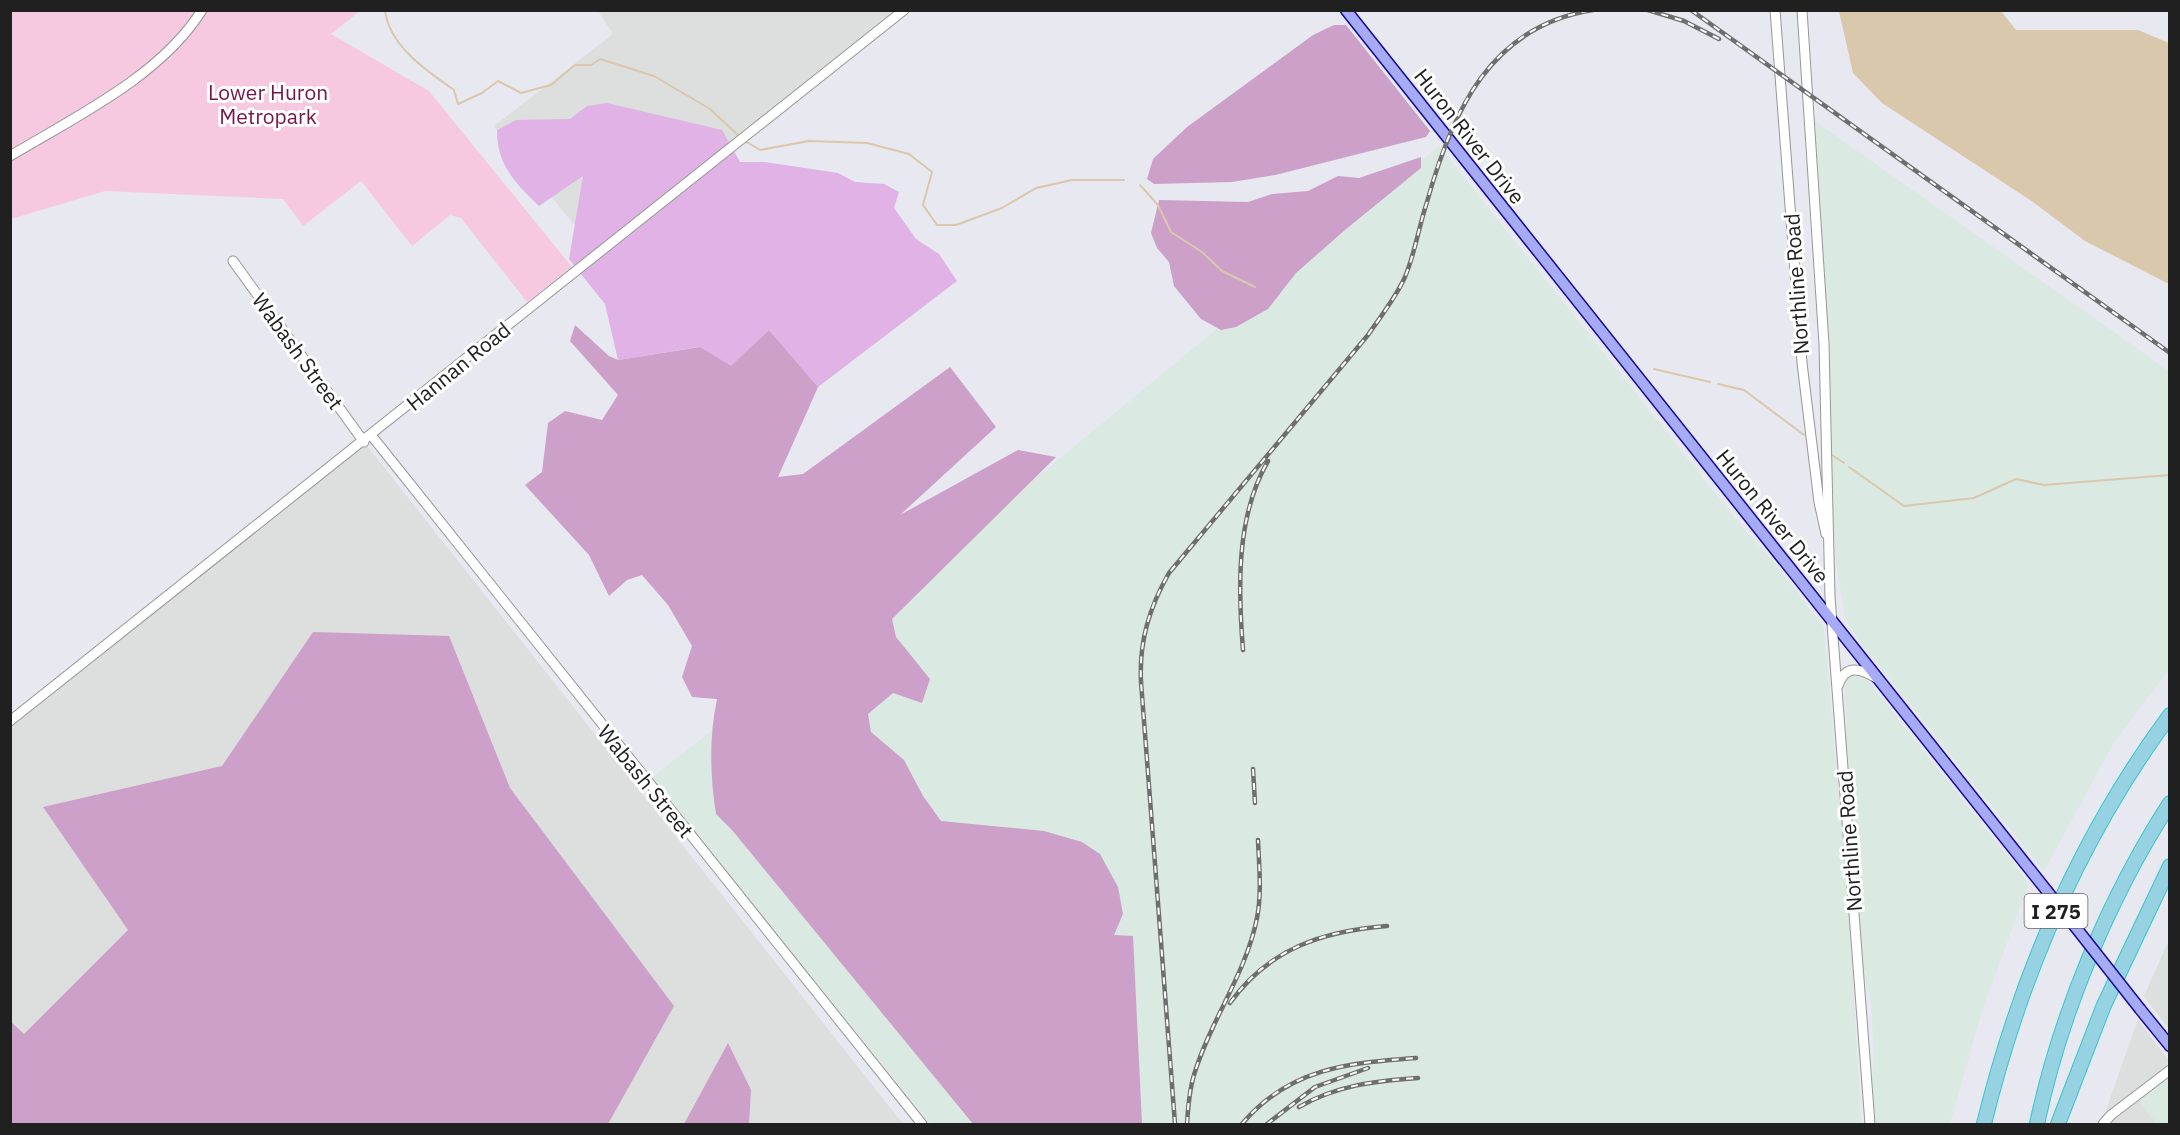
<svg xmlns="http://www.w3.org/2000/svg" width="2180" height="1135" viewBox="0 0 2180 1135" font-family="'IBM Plex Sans',sans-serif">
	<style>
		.residential { fill: #dddede }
		.industrial { fill: #dae9e2 }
		.grass { fill: #e0b2e6 }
		.forest { fill: #cca0c8 }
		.park { fill: #f6c9e1 }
		.water { fill: #dac8ac }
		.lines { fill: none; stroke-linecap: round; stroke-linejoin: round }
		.stream { stroke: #dac8ac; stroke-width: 2 }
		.minor-casing { stroke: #979797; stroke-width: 11 }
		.major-casing { stroke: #130b91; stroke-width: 13 }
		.highway-casing { stroke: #34c7ce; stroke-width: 16 }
		.minor { stroke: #fff; stroke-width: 9 }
		.major { stroke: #a7abf5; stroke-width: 10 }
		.highway { stroke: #96d2e1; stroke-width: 14 }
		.rail-casing { stroke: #6e6e6e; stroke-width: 4.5 }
		.rail { stroke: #fff; stroke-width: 2; stroke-dasharray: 7; stroke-linecap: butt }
		.major-bridge-casing { stroke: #130b91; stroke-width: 13; stroke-linecap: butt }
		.major-bridge { stroke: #a7abf5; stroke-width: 10 }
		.labels { text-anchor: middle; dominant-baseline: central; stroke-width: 6; stroke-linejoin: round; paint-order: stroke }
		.shield { fill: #fff; stroke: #636363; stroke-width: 1.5 }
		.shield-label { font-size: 20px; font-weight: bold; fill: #202020 }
		.park-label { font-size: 21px; fill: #781449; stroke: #fff }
		.street-label { font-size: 21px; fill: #202020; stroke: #fff }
	</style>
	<rect width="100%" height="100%" fill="#e8e8f0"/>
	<path class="residential" d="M598 11H895L596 252 494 126 613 34Z
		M364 442 903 1124H11V726Z
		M2169 940V1029L2144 996Z
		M2138 1019 2168 1060 2166 1068 2138 1099 2157 1124H2109L2113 1119 2106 1110Z"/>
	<path class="industrial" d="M1809 117 2169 371V670L2113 744 2044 871 1863 646 1845 618 1836 562Z
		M1439 146 1746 532 1772 559 1824 629 1849 906 1861 1124H931L650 779 1054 463Z
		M1857 674 1868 681 2029 883 1982 1011 1950 1124H1875L1872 1081 1874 1056 1871 1002 1864 978 1846 743 1845 682 1849 676Z
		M2169 1077V1124H2157L2138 1099Z"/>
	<path class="grass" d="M607 103 722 130 740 162H765L838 173 855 182 884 184 899 192 894 208 916 239 939 254 957 281 818 387 769 330 731 367 699 347 618 360 605 304 569 259 583 176 539 206C515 182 497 166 497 130L516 120 570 119 587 106Z"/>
	<path class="forest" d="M1334 25H1346L1430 131 1426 137 1275 175 1232 182 1154 184 1147 179 1153 159 1187 127 1313 35Z
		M1421 157V168L1345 230 1296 273 1268 309 1236 327 1221 330 1201 319 1174 286 1169 262 1157 248 1151 233 1159 200 1248 202 1272 194 1308 191 1338 176 1359 178Z
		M575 325 609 356 618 360 700 347 731 366 769 330 818 387 778 477 803 474 950 367 996 427 900 515 1018 450 1056 457 892 619 896 637 930 679 922 703 893 693 868 714 871 732 904 760 923 796 941 821 1044 831 1082 842 1100 854 1118 887 1123 914 1114 935 1133 936 1142 1124H973L732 830 716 814C710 776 709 737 717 699L692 697 682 677 692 646 668 605 642 575 627 580 609 596 589 555 525 485 542 472 548 423 565 411 602 420 618 395 570 341Z
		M313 632 449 636 510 788 674 1006 608 1124H11V1022L24 1034 128 930 43 807 222 766Z
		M728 1043 751 1090 749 1124H684Z"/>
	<path class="park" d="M11 11H360L331 34 429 91 572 267 527 302 461 218 450 215 412 246 361 181 303 226 283 199 105 191 11 219Z"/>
	<path class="water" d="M1839 11H2001L2016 30H2138L2169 43V284L2085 241 2033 202 1882 103 1853 73Z"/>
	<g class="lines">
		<path class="stream" d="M385 10C389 46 427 71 454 90L458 104 482 93 498 81 521 93 551 85 575 65H591L600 59 654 76 710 109 740 137
			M745 141 760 150 809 141 867 143 909 154 932 172 923 205 937 225H956L1002 208 1036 188 1072 180H1124
			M1140 185 1158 205 1171 232 1202 252 1222 271 1255 287
			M1654 369 1710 382
			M1718 384 1744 390 1804 435
			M1829 453 1844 463
			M1849 467 1904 506 1974 498 2016 479 2044 485 2170 475"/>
		<defs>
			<path id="minor" d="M1775 10 1802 363 1819 502 1826 534
				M1802 10 1824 344 1830 597 1870 1124
				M10 156C75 117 161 76 202 10
				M233 261 364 442
				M371 435 922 1124
				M1838 686C1845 664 1860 668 1876 678
				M10 721 904 10
				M2103 1124 2111 1115 2170 1070"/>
			<path id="major" d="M1346 10 2047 891
				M2140 1009 2170 1046"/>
			<path id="highway" d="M1984 1124C2020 977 2079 838 2170 715
				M2037 1124C2060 1015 2109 897 2170 803
				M2058 1124 2104 1005 2170 866"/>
		</defs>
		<use href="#minor" class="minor-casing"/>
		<use href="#major" class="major-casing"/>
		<use href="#highway" class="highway-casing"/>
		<use href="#minor" class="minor"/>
		<use href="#major" class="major"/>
		<use href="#highway" class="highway"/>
		<defs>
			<path id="rail" d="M1648 10 1684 21 1719 39
				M1691 10 2170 353
				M1243 650C1238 588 1236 516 1268 461
				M1253 769 1255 803
				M1230 1003C1269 948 1324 931 1387 926
				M1299 1107C1337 1085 1375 1081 1418 1078
				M1175 1124 1141 682C1139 642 1149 608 1169 573L1368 335C1381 316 1396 297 1405 277 1415 253 1419 226 1427 202 1452 112 1490 26 1593 10
				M1187 1124C1188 1108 1189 1091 1194 1075 1210 1021 1246 974 1257 918 1262 892 1259 866 1258 840
				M1242 1124C1289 1068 1348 1063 1416 1058
				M1267 1124 1315 1087 1368 1068"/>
		</defs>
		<use href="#rail" class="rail-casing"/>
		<use href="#rail" class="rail"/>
		<defs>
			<path id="major-bridge" d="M2047 891 2140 1009"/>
		</defs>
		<use href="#major-bridge" class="major-bridge-casing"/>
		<use href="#major-bridge" class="major-bridge"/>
	</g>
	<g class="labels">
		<rect class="shield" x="2024.5" y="894" width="63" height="34" rx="4.5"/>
		<g class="shield-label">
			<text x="2056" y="911">I 275</text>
		</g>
		<g class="park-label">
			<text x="268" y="92">Lower Huron<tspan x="268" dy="24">Metropark</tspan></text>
		</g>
		<g class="street-label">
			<text transform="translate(1470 136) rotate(52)">Huron River Drive</text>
			<text transform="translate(1796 284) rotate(-94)">Northline Road</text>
			<text transform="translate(298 351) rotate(54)">Wabash Street</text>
			<text transform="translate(458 366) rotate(-39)">Hannan Road</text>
			<text transform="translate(1773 516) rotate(51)">Huron River Drive</text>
			<text transform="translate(646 781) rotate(51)">Wabash Street</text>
			<text transform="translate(1849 841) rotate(-94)">Northline Road</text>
		</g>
	</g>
	<rect width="2180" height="1135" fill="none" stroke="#202020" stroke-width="24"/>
</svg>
